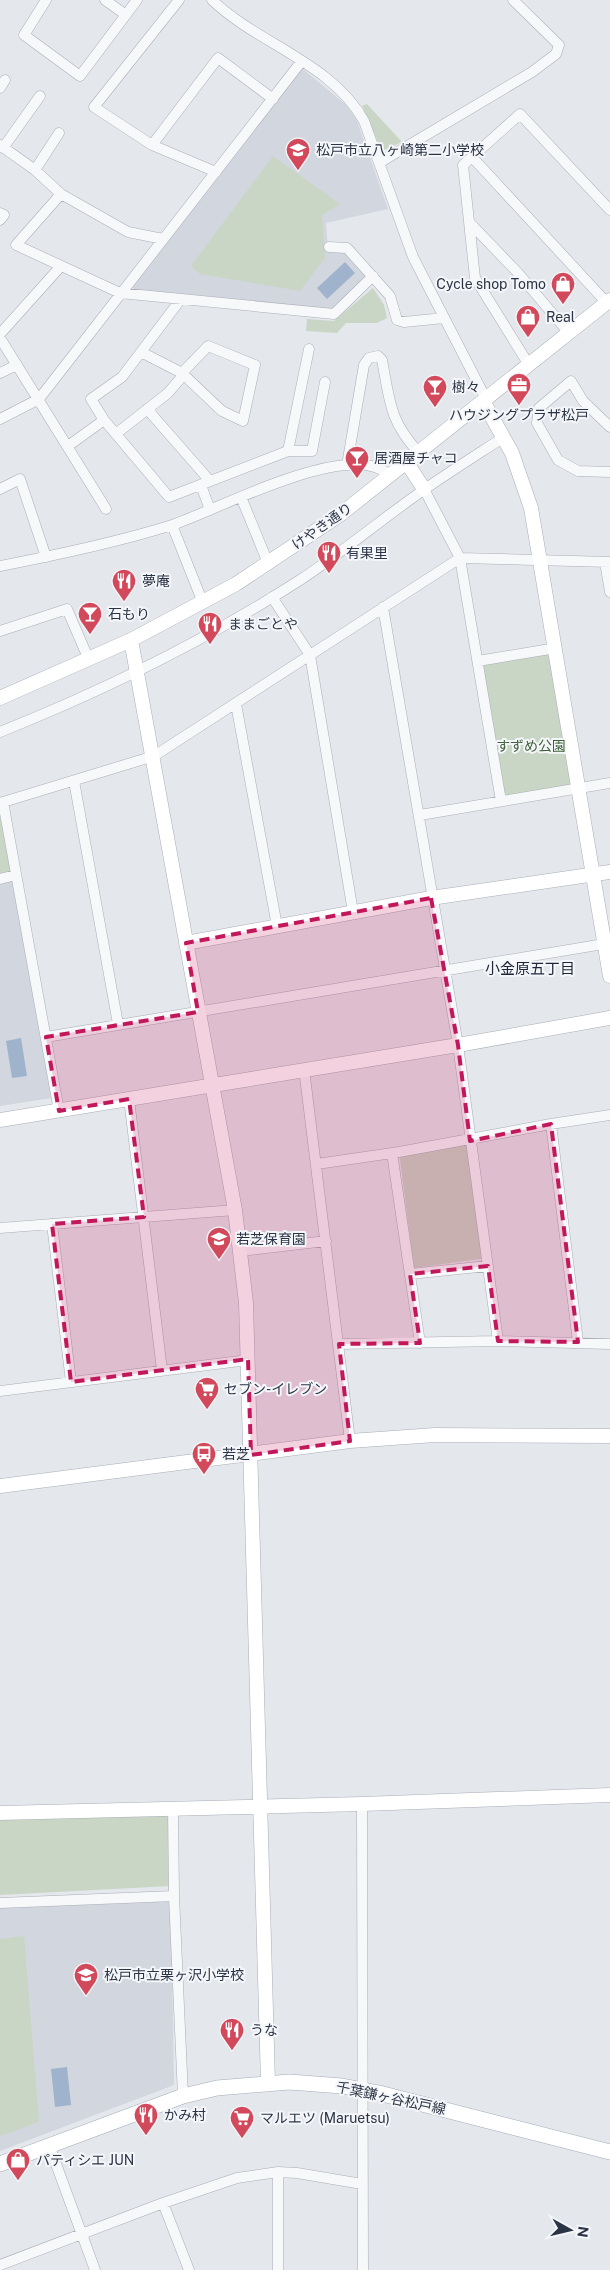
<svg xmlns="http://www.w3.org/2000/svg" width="610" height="2270" viewBox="0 0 610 2270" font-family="'Public Sans','Noto Sans JP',sans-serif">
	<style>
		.built { fill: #d2d6de }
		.green { fill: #c9d6c5 }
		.water { fill: #9fb4cc }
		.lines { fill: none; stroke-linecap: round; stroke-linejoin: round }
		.street-casing { stroke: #a9aeb7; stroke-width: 11 }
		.secondary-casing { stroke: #a9aeb7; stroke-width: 15 }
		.primary-casing { stroke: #a3abb8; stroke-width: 16 }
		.street { stroke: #f7f8fa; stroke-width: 10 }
		.secondary { stroke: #fff; stroke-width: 14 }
		.primary { stroke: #fff; stroke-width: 15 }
		.marked { fill: #c2185b; fill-opacity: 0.2; stroke: #c2185b; stroke-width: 4; stroke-dasharray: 10 6; stroke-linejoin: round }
		.labels { text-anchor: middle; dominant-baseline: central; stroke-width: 4; stroke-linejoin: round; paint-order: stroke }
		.poi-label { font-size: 14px; fill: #2b3445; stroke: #f4f6f9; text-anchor: start }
		.street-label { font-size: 14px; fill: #2b3445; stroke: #f4f6f9 }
		.park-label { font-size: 14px; fill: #3f6138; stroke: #f4f6f9 }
		.neighbourhood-label { font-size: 15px; fill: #1d2536; stroke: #f4f6f9 }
	</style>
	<rect width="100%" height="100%" fill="#e4e7ec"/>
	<path class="built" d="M303 69 345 104 356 118 388 209 326 223 328 250H345L367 273 366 277 331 310 135 290 131 286 299 70Z
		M10 881 14 883 52 1098 0 1106V883Z
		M165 1901 171 1903 174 2085 0 2151V1908Z"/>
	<path class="green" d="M367 104 402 142 382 151 362 106Z
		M273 156 340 204 322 215 325 258 300 291 200 274 191 266Z
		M373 288 384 305 387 318 377 323H346L337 333 306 331 307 319 334 321Z
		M549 653 572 782 570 785 508 796 504 792 483 668 486 663Z
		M0 811 12 868 9 872 0 874Z
		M470 1141 487 1258 414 1268 399 1152Z
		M165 1814 169 1819 171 1886 0 1895V1819Z
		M24 1936 39 2122 0 2136V1939Z"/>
	<path class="water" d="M345 262 355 273 327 299 317 288Z
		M21 1038 27 1076 12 1078 6 1041Z
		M67 2067 71 2105 55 2107 51 2069Z"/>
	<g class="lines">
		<defs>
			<path id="street" d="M46 0 24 35 80 76 137 0
				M105 0 126 15
				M179 0 94 107 152 145 216 172
				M212 0C258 44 332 63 364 121L413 257 486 399
				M0 88 5 80
				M0 145 35 170 61 194 128 232 163 239
				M152 145 218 58 273 99
				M3 148 40 96
				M472 157 607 303
				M379 163 532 72 556 54 559 45 513 0
				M35 170 59 133
				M61 194 16 245 120 293 334 314 373 276
				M0 213 4 215 0 220
				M469 222 518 273 569 333
				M329 247 347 248 390 296 397 320 404 322 444 318
				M0 334 61 266
				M0 338 106 509
				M529 365 475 278 463 165 520 114 610 210
				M0 373 17 365
				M147 409 210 481
				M0 419 39 399 301 62
				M104 420 169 497 288 451H312L325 382
				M610 427 583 401 571 381 539 408 537 423 558 460 578 471 610 472
				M117 433 168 393 180 379 182 373 208 346 255 365 243 421 222 411 182 373 141 352
				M68 446 104 420 91 399 122 377 181 299
				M288 451 309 349
				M347 465 364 365 369 358 378 356 382 360C390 402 389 420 419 453
				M201 485 210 510
				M0 489 20 479 46 557
				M424 489 460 558 501 801
				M241 497 268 563
				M172 525 203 603
				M605 562 610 592
				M0 566C57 555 114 543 169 526 214 512 352 436 390 476
				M272 597 310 655 353 912
				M383 607 458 1045 498 1341
				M0 631 67 609 89 660
				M478 661 556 648
				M236 704 277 926
				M0 732C105 690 205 641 300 580 343 552 383 518 425 489 451 471 478 454 504 437
				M74 781 118 1024
				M3 802 59 1111
				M0 803 154 756 460 558 610 562
				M420 815 610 783
				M0 879 16 875
				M46 1037 610 943
				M304 1069 350 1441
				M129 1099 162 1370
				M551 1124 578 1342
				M392 1153 420 1343
				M317 1164 399 1152 551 1124 610 1115
				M52 1224 71 1382
				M0 1228 235 1210
				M241 1251 326 1241
				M410 1274 488 1266
				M339 1344 498 1341 610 1344
				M0 1391 248 1360
				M362 1804 363 2270
				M174 1896 183 2096
				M0 1903 174 1896 173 1808
				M49 2145 95 2270
				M278 2172V2270
				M163 2203 189 2270
				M0 2265 163 2203 237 2178 278 2172 297 2173 362 2184"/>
			<path id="secondary" d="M483 401 512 453 531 508 610 976
				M407 463 424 489
				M131 640 235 1210 246 1303 268 2083
				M0 698 131 640 236 584 341 514 610 300
				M186 943 431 898 610 872
				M0 1120 458 1045 610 1018
				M0 1486 350 1441 435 1435 610 1436
				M0 1813 362 1804 610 1795"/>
			<path id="primary" d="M0 2164 183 2096 217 2088 289 2082 342 2086 379 2093 610 2152"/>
		</defs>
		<use href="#street" class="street-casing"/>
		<use href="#secondary" class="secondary-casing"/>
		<use href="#primary" class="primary-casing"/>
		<use href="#street" class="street"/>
		<use href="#secondary" class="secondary"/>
		<use href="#primary" class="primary"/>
	</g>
	<path class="marked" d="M431 898 458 1045 470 1141 551 1124 578 1342 498 1341 488 1266 410 1274 420 1343 339 1344 350 1441 251 1455 248 1359 71 1382 52 1224 144 1217 129 1099 59 1111 46 1037 198 1012 186 943Z"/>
	<defs>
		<symbol id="school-pin" viewBox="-11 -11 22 30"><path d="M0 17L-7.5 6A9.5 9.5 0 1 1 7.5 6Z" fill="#d1495b" stroke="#f4f6f9"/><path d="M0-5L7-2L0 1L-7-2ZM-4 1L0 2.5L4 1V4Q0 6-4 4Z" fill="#fff"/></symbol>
		<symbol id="shop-pin" viewBox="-11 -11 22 30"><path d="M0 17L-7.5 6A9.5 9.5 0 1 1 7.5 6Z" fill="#d1495b" stroke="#f4f6f9"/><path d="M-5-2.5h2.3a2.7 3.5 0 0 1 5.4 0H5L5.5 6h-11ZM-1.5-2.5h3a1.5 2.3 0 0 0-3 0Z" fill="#fff"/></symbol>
		<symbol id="office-pin" viewBox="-11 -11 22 30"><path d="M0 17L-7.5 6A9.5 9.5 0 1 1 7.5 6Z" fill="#d1495b" stroke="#f4f6f9"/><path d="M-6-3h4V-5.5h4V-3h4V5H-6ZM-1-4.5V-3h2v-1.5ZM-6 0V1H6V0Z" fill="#fff"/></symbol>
		<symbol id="bar-pin" viewBox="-11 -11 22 30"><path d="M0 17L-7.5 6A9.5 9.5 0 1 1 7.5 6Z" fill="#d1495b" stroke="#f4f6f9"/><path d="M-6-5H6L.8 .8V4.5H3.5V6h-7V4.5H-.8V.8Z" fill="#fff"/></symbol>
		<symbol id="restaurant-pin" viewBox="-11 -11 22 30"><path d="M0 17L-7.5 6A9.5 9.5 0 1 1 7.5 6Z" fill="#d1495b" stroke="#f4f6f9"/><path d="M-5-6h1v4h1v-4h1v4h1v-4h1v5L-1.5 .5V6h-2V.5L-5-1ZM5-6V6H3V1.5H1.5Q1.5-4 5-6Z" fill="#fff"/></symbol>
		<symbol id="supermarket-pin" viewBox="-11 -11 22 30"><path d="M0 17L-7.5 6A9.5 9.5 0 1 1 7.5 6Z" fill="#d1495b" stroke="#f4f6f9"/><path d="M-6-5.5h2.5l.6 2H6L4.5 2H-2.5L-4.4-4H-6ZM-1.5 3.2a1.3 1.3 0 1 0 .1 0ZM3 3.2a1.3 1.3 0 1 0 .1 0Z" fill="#fff"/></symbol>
		<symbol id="bus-pin" viewBox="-11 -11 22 30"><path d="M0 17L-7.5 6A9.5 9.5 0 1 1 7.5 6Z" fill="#d1495b" stroke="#f4f6f9"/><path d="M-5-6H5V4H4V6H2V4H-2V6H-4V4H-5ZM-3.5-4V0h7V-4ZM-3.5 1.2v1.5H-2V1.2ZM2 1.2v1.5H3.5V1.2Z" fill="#fff"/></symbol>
	</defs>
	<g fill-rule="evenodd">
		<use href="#school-pin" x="284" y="136" width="28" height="38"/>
		<use href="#shop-pin" x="549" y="270" width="28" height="38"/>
		<use href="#shop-pin" x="514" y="303" width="28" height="38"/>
		<use href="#office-pin" x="505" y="371" width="28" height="38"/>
		<use href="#bar-pin" x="421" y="373" width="28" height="38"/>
		<use href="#bar-pin" x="343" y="444" width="28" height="38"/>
		<use href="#restaurant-pin" x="315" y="539" width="28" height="38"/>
		<use href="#restaurant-pin" x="110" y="567" width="28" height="38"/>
		<use href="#bar-pin" x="76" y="600" width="28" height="38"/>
		<use href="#restaurant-pin" x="196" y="610" width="28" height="38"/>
		<use href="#school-pin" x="205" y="1225" width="28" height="38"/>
		<use href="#supermarket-pin" x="193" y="1375" width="28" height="38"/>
		<use href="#bus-pin" x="190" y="1440" width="28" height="38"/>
		<use href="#school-pin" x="72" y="1961" width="28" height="38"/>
		<use href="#restaurant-pin" x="218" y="2016" width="28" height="38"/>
		<use href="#restaurant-pin" x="132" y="2101" width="28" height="38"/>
		<use href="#supermarket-pin" x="228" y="2104" width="28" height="38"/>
		<use href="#shop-pin" x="4" y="2146" width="28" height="38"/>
	</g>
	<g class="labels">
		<g class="poi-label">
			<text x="316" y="150">松戸市立八ヶ崎第二小学校</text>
			<text x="546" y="284" text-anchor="end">Cycle shop Tomo</text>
			<text x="546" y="317">Real</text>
			<text x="452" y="387">樹々</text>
			<text x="519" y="415" text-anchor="middle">ハウジングプラザ松戸</text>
			<text x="374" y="458">居酒屋チャコ</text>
			<text x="346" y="553">有果里</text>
			<text x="142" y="581">夢庵</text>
			<text x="108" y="614">石もり</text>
			<text x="228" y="624">ままごとや</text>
			<text x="236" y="1239">若芝保育園</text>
			<text x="224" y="1389">セブン-イレブン</text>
			<text x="222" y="1454">若芝</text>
			<text x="104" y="1975">松戸市立栗ヶ沢小学校</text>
			<text x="250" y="2030">うな</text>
			<text x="164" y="2115">かみ村</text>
			<text x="260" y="2118">マルエツ (Maruetsu)</text>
			<text x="36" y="2160">パティシエ JUN</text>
		</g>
		<g class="street-label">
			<text transform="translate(322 526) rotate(-35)">けやき通り</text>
			<text transform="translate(391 2098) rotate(12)">千葉鎌ヶ谷松戸線</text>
		</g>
		<g class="park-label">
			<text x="531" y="746">すずめ公園</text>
		</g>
		<g class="neighbourhood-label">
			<text x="530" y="968">小金原五丁目</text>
		</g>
	</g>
	<g transform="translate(570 2230) rotate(98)" stroke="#f4f6f9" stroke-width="4" paint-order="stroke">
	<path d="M0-4L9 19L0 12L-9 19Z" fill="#2b3445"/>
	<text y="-8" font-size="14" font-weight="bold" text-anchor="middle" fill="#2b3445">N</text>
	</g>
</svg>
